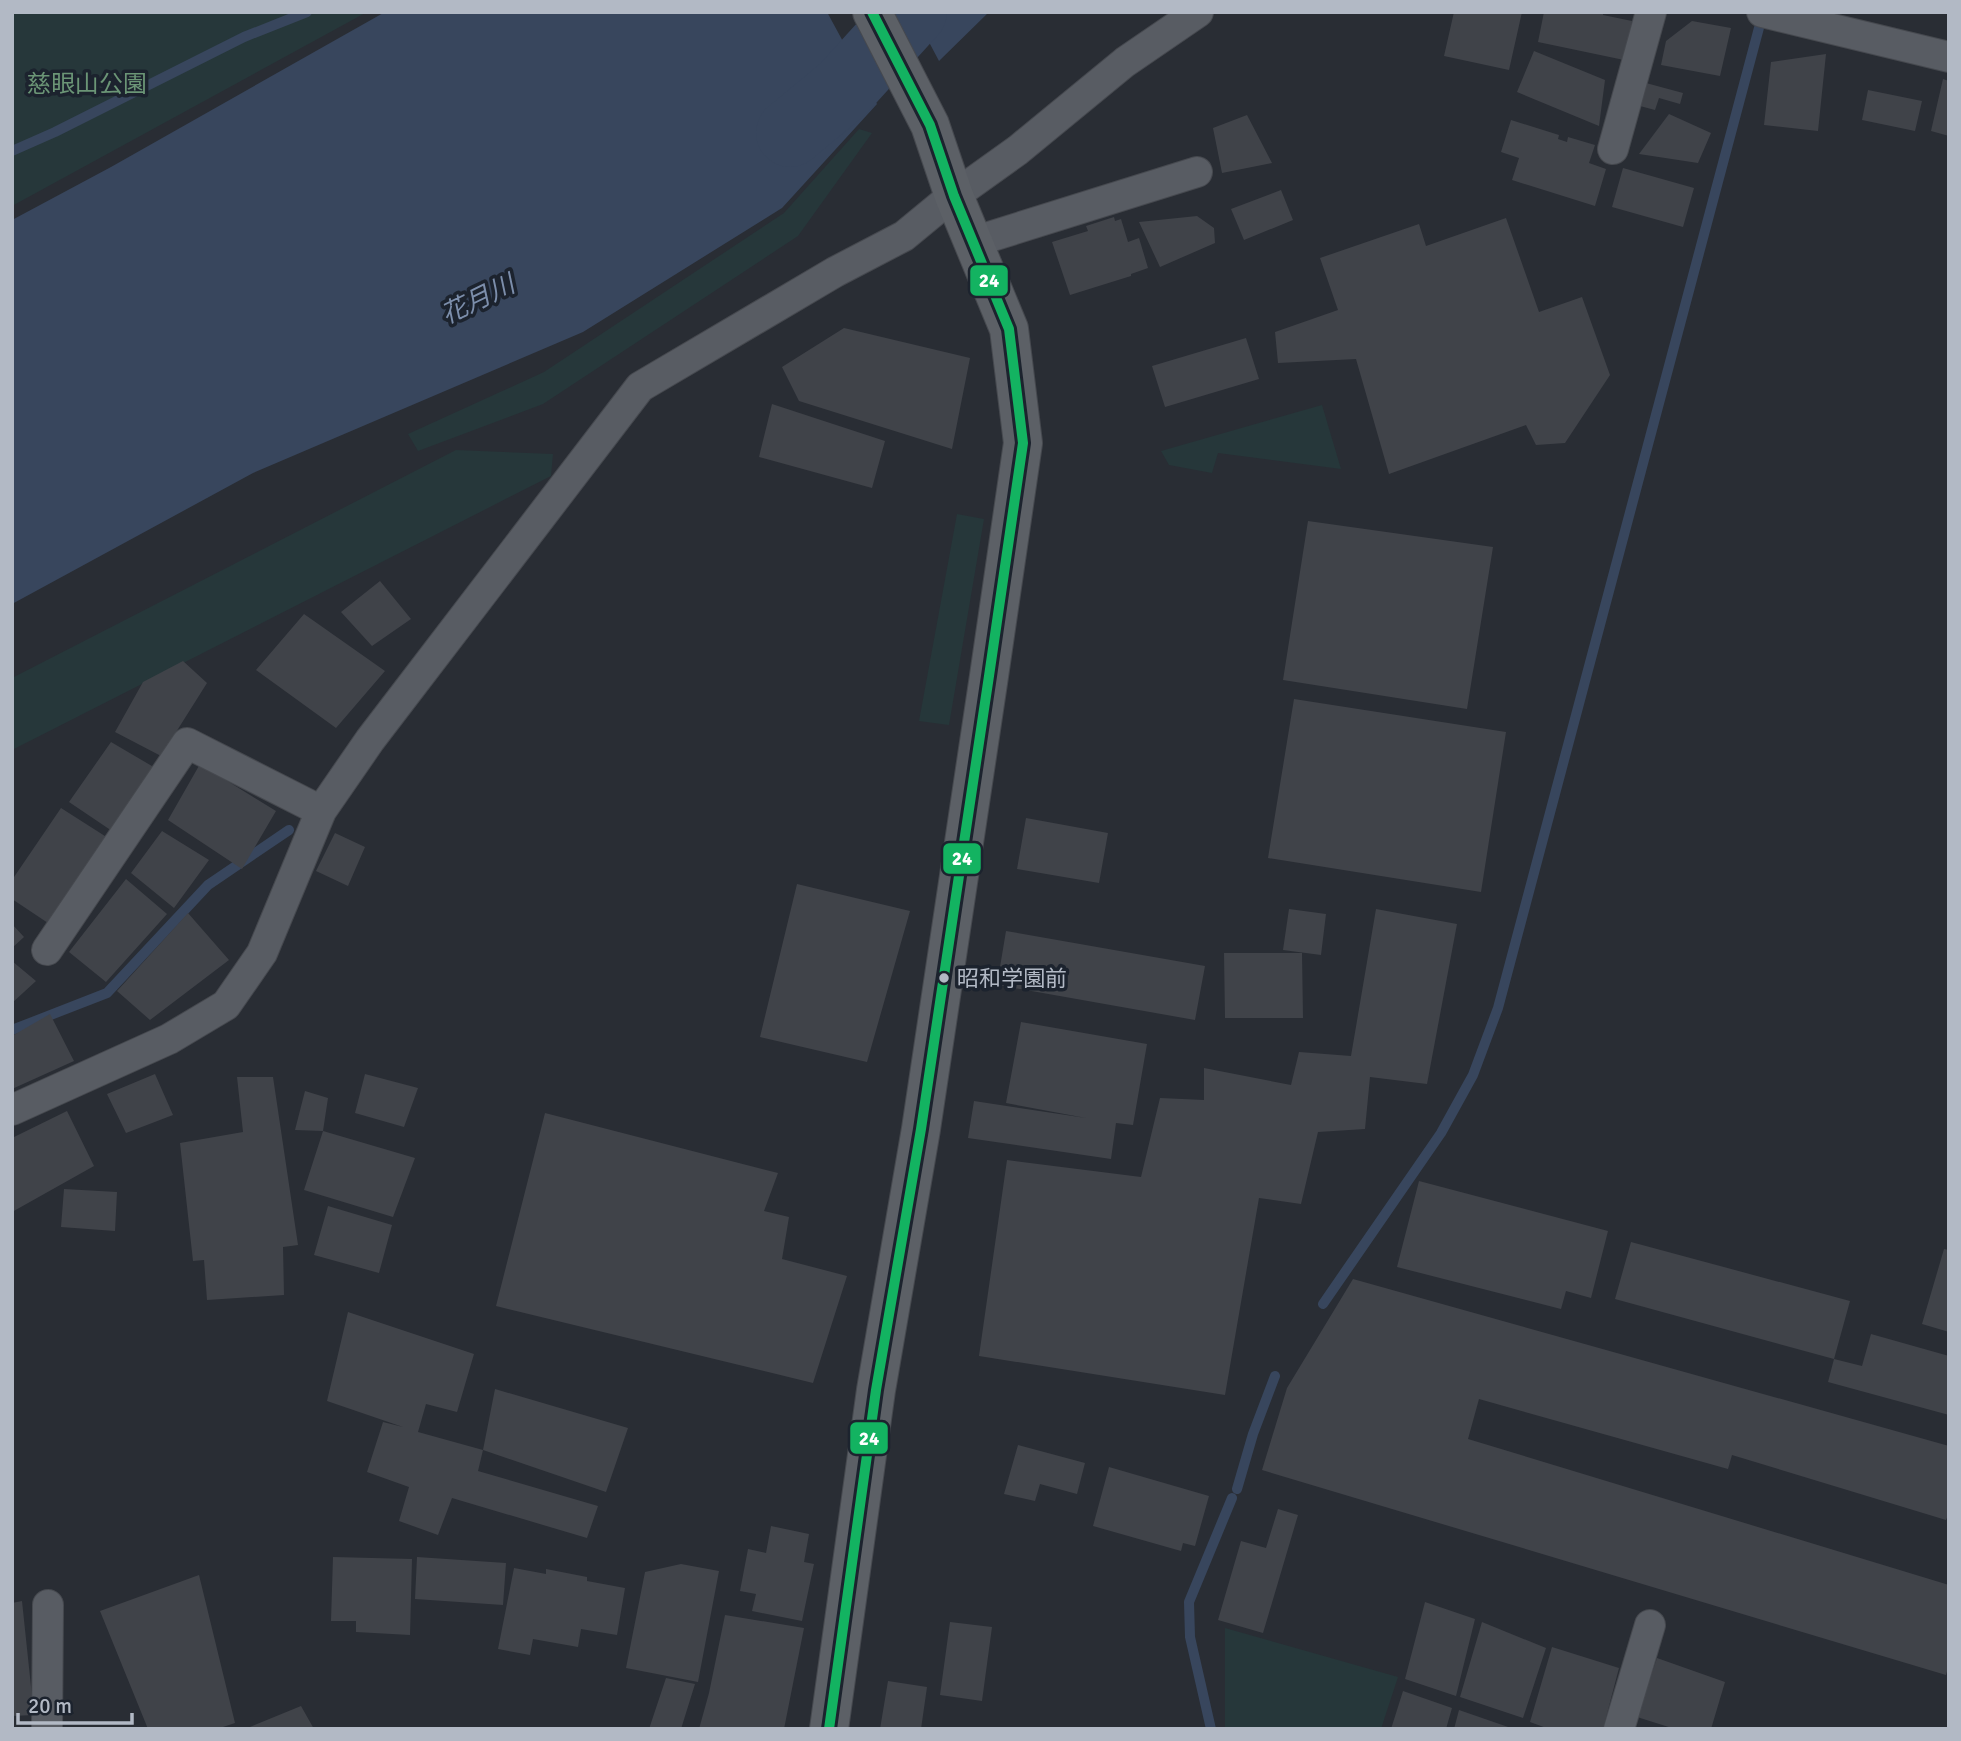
<svg xmlns="http://www.w3.org/2000/svg" width="1961" height="1741" viewBox="0 0 1961 1741" font-family="Signika,'Noto Sans JP',sans-serif">
	<style>
		.green { fill: #26373a }
		.water { fill: #38465d }
		.lines { fill: none; stroke-linecap: round; stroke-linejoin: round }
		.stream { stroke: #38465d; stroke-width: 10 }
		.river { stroke: #38465d; stroke-width: 68 }
		.building { fill: #404349 }
		.street-casing { stroke: #46494f; stroke-width: 32 }
		.secondary-casing { stroke: #46494f; stroke-width: 40 }
		.street { stroke: #585c63; stroke-width: 30 }
		.secondary { stroke: #5c6066; stroke-width: 38 }
		.bus-1-casing { stroke: #1c232e; stroke-width: 16 }
		.bus-1 { stroke: #13b361; stroke-width: 10 }
		.bus-dot { fill: #b2b9c5; stroke: #1c232e; stroke-width: 2.5 }
		.labels { text-anchor: middle; dominant-baseline: central; stroke-width: 7; stroke-linejoin: round; paint-order: stroke }
		.bus-label { font-size: 22px; fill: #b2b9c5; stroke: #1c232e; text-anchor: start }
		.park-label { font-size: 24px; fill: #6b9576; stroke: #1c232e }
		.water-label { font-size: 26px; font-style: italic; fill: #7c8eab; stroke: #1c232e }
		.line-badge { stroke: #1c232e; stroke-width: 2.5 }
		.badge-label { font-size: 19px; text-anchor: middle; font-weight: bold; fill: #fff }
	</style>
	<rect width="100%" height="100%" fill="#292d34"/>
	<path class="green" d="M12 12H367L12 206Z
		M859 129 872 133 798 236 543 404 418 451 408 434 544 372 784 213Z
		M1322 405 1341 469 1218 453 1212 473 1169 465 1161 451Z
		M456 450 553 454 551 476 12 750V678Z
		M957 514 984 519 949 725 919 721Z
		M1225 1628 1398 1677 1381 1729H1225Z"/>
	<path class="water" d="M385 12H827L877 104 782 208 583 332 253 473 12 604V220L111 167Z
		M913 12H989L939 61Z"/>
	<g class="lines">
		<path class="stream" d="M12 151 55 132 244 37 307 12
			M12 1030 107 993 208 885 289 830
			M1323 1304 1441 1133 1473 1075 1498 1008 1760 24
			M1237 1489 1253 1434 1275 1376
			M1211 1729 1190 1637 1189 1602 1232 1498"/>
		<path class="river" d="M790 133 843 89 913 12"/>
	</g>
	<path class="building" d="M1454 12H1522L1509 70 1444 56Z
		M1544 12H1603V15L1632 21 1624 60 1538 42Z
		M1692 21 1731 28 1720 76 1661 65 1666 41Z
		M1534 51 1605 80 1599 126 1517 92Z
		M1826 54 1818 131 1764 125 1771 62Z
		M1943 79 1949 81V136L1931 131Z
		M1646 83 1683 93 1680 104 1659 98 1655 110 1640 106Z
		M1868 90 1922 101 1915 131 1862 120Z
		M1669 114 1711 133 1698 163 1639 154Z
		M1247 115 1272 163 1222 173 1213 128Z
		M1511 120 1559 135 1558 139 1567 142 1568 137 1595 145 1589 163 1606 169 1595 206 1512 180 1519 158 1501 152Z
		M1623 168 1694 188 1683 227 1612 207Z
		M1281 190 1293 220 1244 240 1231 209Z
		M1197 216 1214 228 1215 243 1160 267 1139 222Z
		M1114 217 1115 221 1121 219 1128 242 1139 238 1148 268 1131 274V276L1070 295 1052 242 1088 231 1086 226Z
		M1506 218 1539 312 1582 297 1610 375 1565 443 1536 445 1526 425 1389 474 1356 359 1278 363 1275 332 1338 310 1320 258 1419 224 1426 246Z
		M844 328 970 358 952 449 799 401 782 367Z
		M1246 338 1259 379 1165 407 1152 366Z
		M772 404 885 441 872 488 759 457Z
		M1308 521 1493 547 1467 709 1283 680Z
		M380 581 411 619 372 646 341 612Z
		M304 614 385 671 336 728 256 670Z
		M183 661 207 683 161 756 115 732 143 682Z
		M1294 699 1506 732 1481 892 1268 858Z
		M111 742 157 769 112 831 69 802Z
		M200 764 276 811 242 869 168 820Z
		M61 808 108 838 48 923 12 899V880Z
		M1026 818 1108 833 1099 883 1017 869Z
		M162 831 209 860 174 908 131 873Z
		M335 833 365 847 348 886 316 871Z
		M126 879 167 914 106 982 69 952Z
		M797 884 910 911 867 1062 760 1037Z
		M1289 909 1326 914 1321 955 1283 950Z
		M1376 909 1457 924 1427 1084 1370 1077 1365 1129 1318 1132 1301 1204 1259 1198 1225 1395 979 1356 1007 1160 1141 1177 1160 1098 1204 1100V1068L1291 1085 1299 1052 1351 1056Z
		M188 913 229 960 150 1020 117 991Z
		M12 924 24 937 12 948Z
		M1006 931 1205 966 1195 1020 997 985Z
		M1224 953H1302L1303 1018H1225Z
		M12 961 36 981 12 1003Z
		M50 1014 74 1061 12 1089V1036Z
		M1021 1022 1147 1044 1133 1125 1116 1123 1111 1159 968 1138 974 1101 1086 1118 1006 1103Z
		M155 1074 173 1115 126 1133 107 1094Z
		M365 1074 418 1088 404 1127 355 1113Z
		M237 1077H273L298 1245 283 1247 284 1295 207 1300 204 1260 193 1261 180 1143 243 1132Z
		M305 1091 328 1098 323 1131 295 1130Z
		M67 1111 94 1166 12 1212V1138Z
		M545 1113 778 1173 764 1211 789 1217 782 1259 847 1276 813 1383 496 1306Z
		M323 1131 415 1158 393 1217 304 1190Z
		M1419 1181 1608 1231 1591 1298 1566 1291 1561 1309 1397 1267Z
		M64 1189 117 1192 115 1231 61 1227Z
		M328 1206 392 1225 379 1273 314 1255Z
		M1631 1242 1850 1301 1834 1359 1615 1299Z
		M1944 1249 1949 1250V1332L1922 1324Z
		M1353 1279 1949 1446V1513L1946 1520 1732 1455 1728 1469 1479 1399 1468 1439 1949 1585V1664L1946 1675 1262 1470 1287 1388Z
		M348 1312 474 1354 457 1412 426 1404 418 1432 483 1450 478 1471 598 1506 587 1538 452 1498 438 1535 399 1521 409 1487 367 1472 383 1422 403 1427 327 1401Z
		M1871 1334 1949 1356V1415L1828 1382 1834 1359 1862 1366Z
		M495 1389 628 1428 606 1492 483 1450Z
		M1018 1445 1085 1463 1077 1494 1040 1484 1035 1501 1004 1494Z
		M1109 1467 1209 1496 1195 1546 1183 1543 1181 1551 1093 1526Z
		M1278 1509 1298 1515 1263 1633 1218 1620 1241 1541 1266 1548Z
		M771 1526 809 1534 804 1562 814 1564 802 1621 752 1611 756 1594 740 1591 748 1549 766 1553Z
		M333 1557 412 1559 410 1635 356 1632V1621H331Z
		M417 1557 506 1563 503 1605 415 1599Z
		M681 1564 719 1571 698 1682 626 1668 645 1572Z
		M514 1568 546 1574V1569L587 1577V1581L625 1588 617 1635 581 1629 578 1647 533 1639 530 1655 498 1649Z
		M199 1575 235 1723 217 1729H148L100 1611Z
		M22 1601 34 1715 12 1716V1603Z
		M1425 1602 1475 1619 1456 1696 1405 1679Z
		M725 1615 804 1628 784 1729H699L709 1693Z
		M950 1622 992 1627 982 1701 940 1695Z
		M1482 1622 1546 1648 1523 1718 1460 1697Z
		M1552 1647 1619 1668 1603 1729H1549L1530 1722Z
		M1657 1658 1725 1682 1711 1729H1675L1637 1717Z
		M666 1678 695 1684 681 1729H649Z
		M888 1681 927 1687 921 1729H880Z
		M1403 1691 1452 1708 1446 1729H1391Z
		M301 1706 314 1729H245Z
		M1459 1710 1511 1728V1729H1454Z"/>
	<g class="lines">
		<defs>
			<path id="street" d="M1762 12 1949 57
				M1613 149 1651 12
				M973 242 1197 172
				M47 950 187 743 321 811
				M12 1110 169 1039 226 1005 262 953 321 811 370 740 640 387 835 272 904 236 944 203 1018 150 1125 62 1198 12
				M47 1729 48 1605
				M1619 1729 1650 1625"/>
			<path id="secondary" d="M829 1729 876 1390 921 1129 989 676 1023 443 1009 329 954 196 930 125 872 12"/>
		</defs>
		<use href="#street" class="street-casing"/>
		<use href="#secondary" class="secondary-casing"/>
		<use href="#street" class="street"/>
		<use href="#secondary" class="secondary"/>
		<defs>
			<path id="bus-1" d="M829 1729 876 1390 921 1129 989 676 1023 443 1009 329 954 196 930 125 872 12"/>
		</defs>
		<use href="#bus-1" class="bus-1-casing"/>
		<use href="#bus-1" class="bus-1"/>
	</g>
	<circle class="bus-dot" cx="944" cy="978" r="6"/>
	<g class="labels">
		<g class="bus-label">
			<text x="957" y="978">昭和学園前</text>
		</g>
		<g class="park-label">
			<text x="87" y="84">慈眼山公園</text>
		</g>
		<g class="water-label">
			<text transform="translate(478 300) rotate(-26)">花月川</text>
		</g>
	</g>
	<g class="line-badge">
		<rect x="969" y="264" width="40" height="33" rx="7" fill="#13b361"/>
		<rect x="942" y="842" width="40" height="33" rx="7" fill="#13b361"/>
		<rect x="849" y="1421" width="40" height="34" rx="7" fill="#13b361"/>
	</g>
	<g class="badge-label">
		<text x="989" y="287">24</text>
		<text x="962" y="865">24</text>
		<text x="869" y="1445">24</text>
	</g>
	<rect width="1961" height="1741" fill="none" stroke="#b2b9c5" stroke-width="28"/>
	<path d="M18 1713v10h114v-10" fill="none" stroke="#b2b9c5" stroke-width="3.5"/>
	<text x="28" y="1713" font-size="21" fill="#b2b9c5" stroke="#1c232e" stroke-width="5" paint-order="stroke">20 m</text>
</svg>
